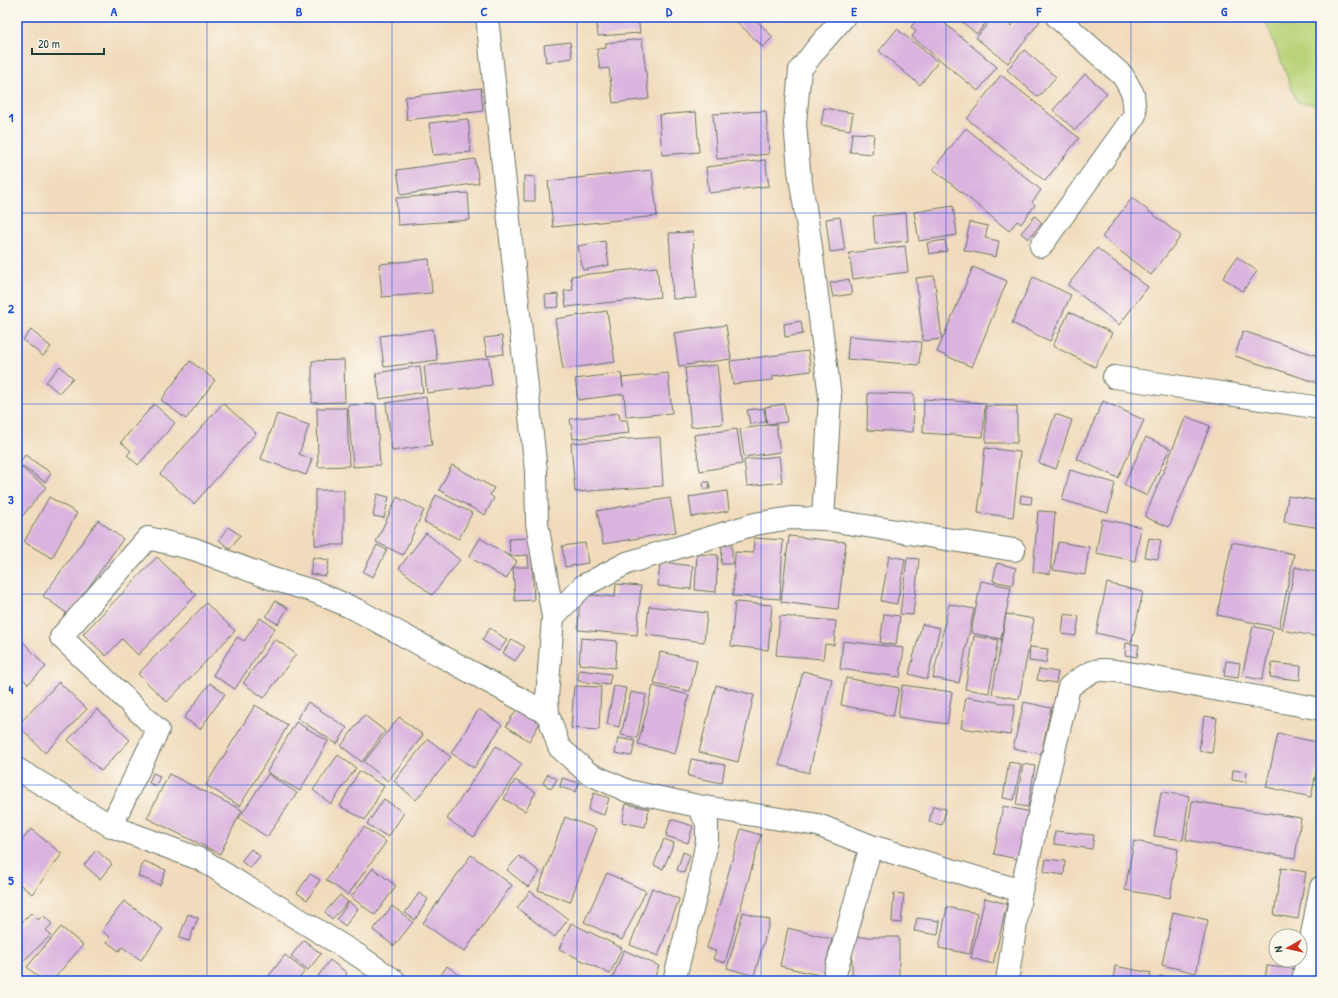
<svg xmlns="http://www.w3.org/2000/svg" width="1338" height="998" viewBox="0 0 1338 998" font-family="'Patrick Hand',sans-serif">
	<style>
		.green { fill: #b9d378; stroke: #6c8856 }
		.building { fill: #dab3df }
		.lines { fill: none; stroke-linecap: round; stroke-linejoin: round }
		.street-casing { stroke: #687464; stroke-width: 24 }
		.street { stroke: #fff; stroke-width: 22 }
		.grid { fill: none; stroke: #1d4ed8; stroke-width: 1; stroke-opacity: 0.55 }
		.neatline { fill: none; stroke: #1d4ed8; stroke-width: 1.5 }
		.grid-label { font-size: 13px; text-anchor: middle; font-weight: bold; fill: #1d4ed8 }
	</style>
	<rect width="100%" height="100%" fill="#fbf7ec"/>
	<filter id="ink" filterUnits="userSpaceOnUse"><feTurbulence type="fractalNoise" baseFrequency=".025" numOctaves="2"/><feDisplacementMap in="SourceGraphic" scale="8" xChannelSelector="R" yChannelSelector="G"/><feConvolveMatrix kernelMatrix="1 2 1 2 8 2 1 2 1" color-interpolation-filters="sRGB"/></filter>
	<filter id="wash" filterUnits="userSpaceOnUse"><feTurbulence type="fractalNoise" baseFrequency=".012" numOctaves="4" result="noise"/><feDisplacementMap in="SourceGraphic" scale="16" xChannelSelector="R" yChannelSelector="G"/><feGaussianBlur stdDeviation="0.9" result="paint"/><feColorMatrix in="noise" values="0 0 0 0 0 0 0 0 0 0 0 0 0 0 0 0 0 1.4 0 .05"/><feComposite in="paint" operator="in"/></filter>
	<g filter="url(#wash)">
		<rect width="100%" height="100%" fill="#f1dbbc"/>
		<path class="green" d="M1264 17H1321V105L1297 102Z"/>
		<g id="blocks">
			<path class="building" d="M596 17H638L640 33 598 36Z
				M732 17H753L773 37 763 47Z
				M919 17H937L997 67 978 91 912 37 916 31 911 27Z
				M956 17H990L977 34Z
				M993 17H1002L1001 18 1011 26 1016 19 1013 17H1035L1040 21 1008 63 976 38Z
				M897 29 938 62 920 85 879 51Z
				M642 39 649 99 613 103 609 68 600 69 597 49 606 48V43Z
				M570 42 572 58 546 62 544 45Z
				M1024 50 1056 77 1038 97 1007 70Z
				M1085 74 1107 93 1075 130 1053 110Z
				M1001 75 1079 138 1045 181 967 119Z
				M481 88 483 111 407 120 405 97Z
				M824 108 853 113 850 130 821 125Z
				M766 111 769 154 717 159 713 114Z
				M696 112 699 152 662 155 659 115Z
				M468 119 471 152 433 155 429 123Z
				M966 128 1041 190 1032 202 1035 205 1021 224 1017 221 1009 231 933 169Z
				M852 133 874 134 872 154 850 152Z
				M475 159 479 183 401 195 397 170Z
				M765 160 769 186 709 193 706 167Z
				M652 170 657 216 553 227 548 181Z
				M524 176 535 177V201H524Z
				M468 193 470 220 398 225 396 198Z
				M1132 198 1181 236 1151 275 1102 237Z
				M953 206 957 235 919 241 914 212Z
				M906 213 908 241 875 244 873 216Z
				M1035 216 1042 223 1028 239 1021 233Z
				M840 217 845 250 830 252 826 219Z
				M970 222 988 226 985 238 999 241 996 257 964 250Z
				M693 232 696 298 673 299 669 233Z
				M945 240 947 251 929 254 927 243Z
				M605 241 609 265 583 270 578 246Z
				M905 246 908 272 853 279 849 253Z
				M1097 248 1148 287 1119 325 1068 285Z
				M1237 257 1257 271 1243 291 1223 278Z
				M429 259 432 293 382 297 379 264Z
				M657 267 660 297 566 307 564 291 573 290 571 276Z
				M973 267 1007 281 972 367 937 352Z
				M934 276 942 339 923 341 916 278Z
				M1033 277 1071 295 1050 341 1012 323Z
				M849 279 852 294 833 297 830 283Z
				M558 294 559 307 546 308 545 295Z
				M607 311 615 362 563 369 555 319Z
				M1069 312 1112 333 1095 367 1053 346Z
				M801 321 803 334 785 337 784 324Z
				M726 325 731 359 679 366 674 333Z
				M433 329 437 360 384 367 380 336Z
				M31 330 51 347 43 356 23 340Z
				M1243 331 1321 357V384L1235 356Z
				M502 336 504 354 487 356 484 338Z
				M849 336 921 342 919 365 847 359Z
				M808 351 811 371 773 376V380L733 384 730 361Z
				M489 358 492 385 427 393 424 366Z
				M344 360 345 402 312 403V361Z
				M190 361 215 380 186 419 161 400Z
				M717 365 723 424 691 427 685 368Z
				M60 366 73 378 59 393 46 382Z
				M420 366 423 392 380 399 376 373Z
				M621 373 623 387 622 378 668 373 672 413 626 417 624 394 578 400 575 379Z
				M868 393 914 394 913 432 867 430Z
				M426 397 432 445 392 451 386 403Z
				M924 399 985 403 983 437 923 433Z
				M1103 401 1144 420 1118 478 1077 459Z
				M223 403 256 433 194 504 160 474Z
				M154 404 175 423 138 465 127 455 131 451 121 442Z
				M376 404 380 465 353 467 348 405Z
				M784 404 787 422 767 424 765 407Z
				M986 406H1017V443H986Z
				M317 408H347L349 466 318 467Z
				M764 408 766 422 750 424 747 410Z
				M619 413 620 420H627L629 433 573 439 570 419Z
				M277 414 309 425 299 454 312 459 306 475 261 459Z
				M1055 414 1072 420 1056 469 1039 463Z
				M1186 416 1210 426 1169 527 1145 517Z
				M776 424 780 452 744 457 740 429Z
				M737 429 742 464 700 471 694 435Z
				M660 437 663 486 575 492 571 443Z
				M1146 437 1170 448 1147 496 1124 485Z
				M985 448 1020 452 1013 517 978 513Z
				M25 455 51 473 45 482 19 464Z
				M779 456 782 482 747 486 744 460Z
				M17 464 46 487 20 519 17 516Z
				M452 465 494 488 490 495 494 498 485 515 439 490Z
				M1070 470 1115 483 1108 513 1062 500Z
				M703 482H709L710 489H704Z
				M315 490H344V545H315Z
				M727 491 729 511 692 517 689 497Z
				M377 494 389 497 384 518 373 516Z
				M436 495 472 513 459 539 424 522Z
				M1021 495 1032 497 1031 504 1020 503Z
				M1288 496 1321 501V528L1284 522Z
				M49 497 77 513 52 558 24 542Z
				M397 497 424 510 403 555 376 542Z
				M670 498 676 532 603 544 597 511Z
				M1038 511 1055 512 1050 574 1033 572Z
				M1102 519 1141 527 1135 561 1096 553Z
				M98 520 123 539 69 615 43 596Z
				M228 527 240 535 230 549 219 540Z
				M426 533 460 560 432 595 399 568Z
				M789 536 846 542 838 609 781 602Z
				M480 538 517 561 506 579 469 557Z
				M531 538 534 600 515 601 513 567H529L528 555 510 556 509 539Z
				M754 538 783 540 780 599 733 596 735 552 753 553Z
				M1149 538 1161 540 1158 559 1145 557Z
				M1058 542 1089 547 1085 575 1053 570Z
				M1232 542 1294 554 1279 628 1217 615Z
				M585 543 588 563 565 567 562 546Z
				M377 545 387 550 373 577 363 572Z
				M722 545 732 546V564H721Z
				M697 554 718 555 716 592 695 590Z
				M889 556 905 559 897 604 881 601Z
				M157 557 196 595 138 655 122 639 106 656 83 634Z
				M313 557 329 560 326 576 310 574Z
				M907 558 919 559 913 615 900 614Z
				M660 562 693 566 691 589 658 586Z
				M997 563 1016 568 1012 585 993 581Z
				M1295 567 1321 573V626L1319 637 1282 630Z
				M981 581 1011 587 1001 639 971 633Z
				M1107 583 1143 592 1132 641 1096 633Z
				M616 584 641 586 637 635 578 630 580 594 615 597Z
				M275 601 288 608 278 624 266 617Z
				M735 602 772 605 768 650 731 646Z
				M206 603 235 631 167 702 138 674Z
				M949 604 974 609 959 683 933 678Z
				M649 606 707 613 704 642 646 635Z
				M884 614 900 616 896 645 880 643Z
				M1006 614 1034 619 1019 699 992 694Z
				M1064 614 1079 616 1076 636 1062 634Z
				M780 616 836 621 834 645 825 644 823 659 776 655Z
				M260 618 275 628 235 689 213 675 237 637 244 641Z
				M922 624 940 628 927 679 909 674Z
				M1253 626 1273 631 1262 680 1242 676Z
				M490 628 507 640 499 651 482 640Z
				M17 635 46 667 28 684 17 672Z
				M974 636 998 640 989 693 965 689Z
				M581 638 617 641 615 668 579 664Z
				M275 639 296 654 264 698 243 683Z
				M512 639 525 647 515 661 503 653Z
				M843 641 904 648 900 677 840 669Z
				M1126 643 1139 645 1137 657 1125 655Z
				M1030 647 1048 649 1046 663 1029 661Z
				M660 652 697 660 690 691 654 684Z
				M1226 661 1240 663 1238 678 1224 676Z
				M1272 663 1301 666 1300 680 1270 677Z
				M1039 669 1058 672 1056 683 1037 680Z
				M579 670 611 674 609 685 578 681Z
				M803 671 832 679 809 773 779 765Z
				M846 678 899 688 893 716 841 705Z
				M59 682 87 709 45 753 18 725Z
				M210 683 225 694 200 729 184 718Z
				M716 685 754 695 738 762 699 752Z
				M902 685 952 692 947 724 898 717Z
				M574 686 601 687 599 730 571 728Z
				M614 686 626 688 619 727 607 724Z
				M653 686 689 695 675 754 638 744Z
				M631 692 646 695 637 738 621 735Z
				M966 697 1015 705 1010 735 961 728Z
				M308 702 347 728 337 744 297 718Z
				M1024 702 1051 708 1041 754 1013 748Z
				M255 705 288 725 240 806 206 785Z
				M97 709 130 740 101 771 68 740Z
				M479 709 502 725 474 768 451 753Z
				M517 709 540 723 529 741 506 726Z
				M364 715 385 731 362 762 341 746Z
				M1204 716 1217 718 1212 753 1199 751Z
				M399 717 423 735 388 781 364 762Z
				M296 722 328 741 300 791 267 772Z
				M1278 734 1321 743V749L1311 797 1266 787Z
				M618 738 635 741 632 756 615 753Z
				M428 739 451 757 416 800 394 781Z
				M496 746 522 764 474 837 447 819Z
				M338 755 356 768 331 804 313 790Z
				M691 759 725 765 722 783 688 776Z
				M1009 762 1021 764 1014 800 1003 798Z
				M1023 764 1035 766 1028 807 1016 805Z
				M1233 770 1247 772 1246 782 1232 780Z
				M359 771 384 786 365 820 340 806Z
				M153 773 160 776 156 786 149 783Z
				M169 774 242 810 220 854 147 818Z
				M268 774 297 793 267 837 239 818Z
				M548 774 557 779 551 789 543 783Z
				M562 778 579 783 576 792 560 787Z
				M515 780 536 792 525 811 504 799Z
				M1161 792 1189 796 1183 840 1154 836Z
				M594 793 609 798 604 815 588 810Z
				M384 799 404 813 388 837 367 824Z
				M1192 801 1301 818 1295 858 1186 840Z
				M626 804 649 809 645 827 622 822Z
				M933 806 946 809 942 825 929 822Z
				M1003 806 1031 812 1018 859 994 854Z
				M565 817 597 829 570 902 538 890Z
				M671 819 693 826 688 843 666 836Z
				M364 827 386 842 348 895 326 880Z
				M31 829 62 854 32 894 17 882V847Z
				M741 829 761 835 725 963 713 959 716 951 707 948Z
				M1055 831 1094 835 1092 849 1054 844Z
				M664 839 674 843 663 869 654 865Z
				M1134 841 1178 849 1170 898 1125 890Z
				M251 849 260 856 250 868 241 861Z
				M96 850 112 864 100 879 84 865Z
				M683 852 690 855 684 873 677 870Z
				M471 855 512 885 464 952 423 923Z
				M519 856 540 872 528 887 507 870Z
				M1046 859 1065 861 1064 875 1044 872Z
				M144 861 166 870 160 885 138 876Z
				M373 868 396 886 375 915 351 897Z
				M1281 868 1306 872 1298 919 1274 915Z
				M607 873 646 891 622 940 584 922Z
				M310 874 320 880 307 900 297 893Z
				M652 888 679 899 658 956 630 945Z
				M530 891 568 919 555 937 517 908Z
				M419 893 428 899 415 920 405 913Z
				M894 893 904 894 901 923 892 922Z
				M340 895 348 902 332 919 325 912Z
				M985 898 1007 904 993 964 971 958Z
				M124 901 163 929 141 960 122 947 119 951 107 942 110 937 102 931Z
				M349 902 358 909 345 926 337 919Z
				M392 906 413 922 394 946 373 930Z
				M947 907 977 913 970 954 939 948Z
				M743 912 770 920 754 976 727 968Z
				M1173 912 1208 920 1196 973 1162 965Z
				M31 913 38 920 43 915 52 924 46 930 51 935 23 961 17 954V927Z
				M188 914 198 918 189 941 179 938Z
				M917 918 940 921 938 935 914 931Z
				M571 923 622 948 610 974 559 949Z
				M61 927 83 945 52 981H43L27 967Z
				M788 928 832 939 823 976 780 966Z
				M852 937H899V981H852Z
				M304 940 321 954 308 970 291 956Z
				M624 950 659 966 653 981H611Z
				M285 955 305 971 297 981H265Z
				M330 960 347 973 342 981H325L318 976Z
				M447 966 468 981H437Z
				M1115 966 1151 973 1149 981H1113Z
				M1267 966 1295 969 1293 981H1265Z
				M731 975 774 980 773 981H731Z
				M1159 976 1184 980V981H1158Z"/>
		</g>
	</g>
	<g filter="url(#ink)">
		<use href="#blocks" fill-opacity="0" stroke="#687464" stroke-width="1"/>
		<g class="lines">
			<defs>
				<path id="street" d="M487 17 536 471 537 523 553 617 547 698 548 714 559 747 588 773 628 791 698 806 818 825 871 846 1021 891
					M1041 246 1135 115 1133 94 1123 76 1057 17
					M1114 377 1321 408
					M823 519 830 397 810 240 799 170 795 123 800 70 817 48 844 17
					M553 617 583 586 627 563 755 524 791 518 823 519 1014 550
					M17 769 111 826 202 860 359 956 395 981
					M111 826 158 730 61 637 148 538 194 549 273 579 316 592 357 610 548 714
					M674 981 699 882 707 840V823L698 806
					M833 981 871 846
					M1007 981 1021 891 1069 687C1095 667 1097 668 1128 673L1321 709
					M1303 981 1321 887"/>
			</defs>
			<use href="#street" class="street-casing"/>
			<use href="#street" class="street"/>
		</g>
	</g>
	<path class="grid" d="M207 17V981M392 17V981M577 17V981M761 17V981M946 17V981M1131 17V981M17 213H1321M17 404H1321M17 594H1321M17 785H1321"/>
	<rect width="1338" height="998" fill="none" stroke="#fbf7ec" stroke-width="44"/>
	<g transform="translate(1288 948) rotate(262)"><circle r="19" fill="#fbf7ec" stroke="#a3ada2"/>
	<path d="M0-3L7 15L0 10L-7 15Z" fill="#c8321e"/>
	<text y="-6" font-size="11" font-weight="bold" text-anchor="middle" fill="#1f3d34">N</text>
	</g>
	<path d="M32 48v6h72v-6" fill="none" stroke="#1f3d34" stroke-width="2"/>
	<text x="38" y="48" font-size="12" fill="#1f3d34" stroke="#fbf7ec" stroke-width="3" paint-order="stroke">20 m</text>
	<rect x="22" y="22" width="1294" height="954" class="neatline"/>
	<g class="grid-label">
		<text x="114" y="16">A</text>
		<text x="299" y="16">B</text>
		<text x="484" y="16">C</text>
		<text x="669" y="16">D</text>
		<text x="854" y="16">E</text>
		<text x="1039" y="16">F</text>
		<text x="1224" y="16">G</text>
		<text x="11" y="122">1</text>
		<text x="11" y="313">2</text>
		<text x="11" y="504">3</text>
		<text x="11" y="694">4</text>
		<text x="11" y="885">5</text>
	</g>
</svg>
